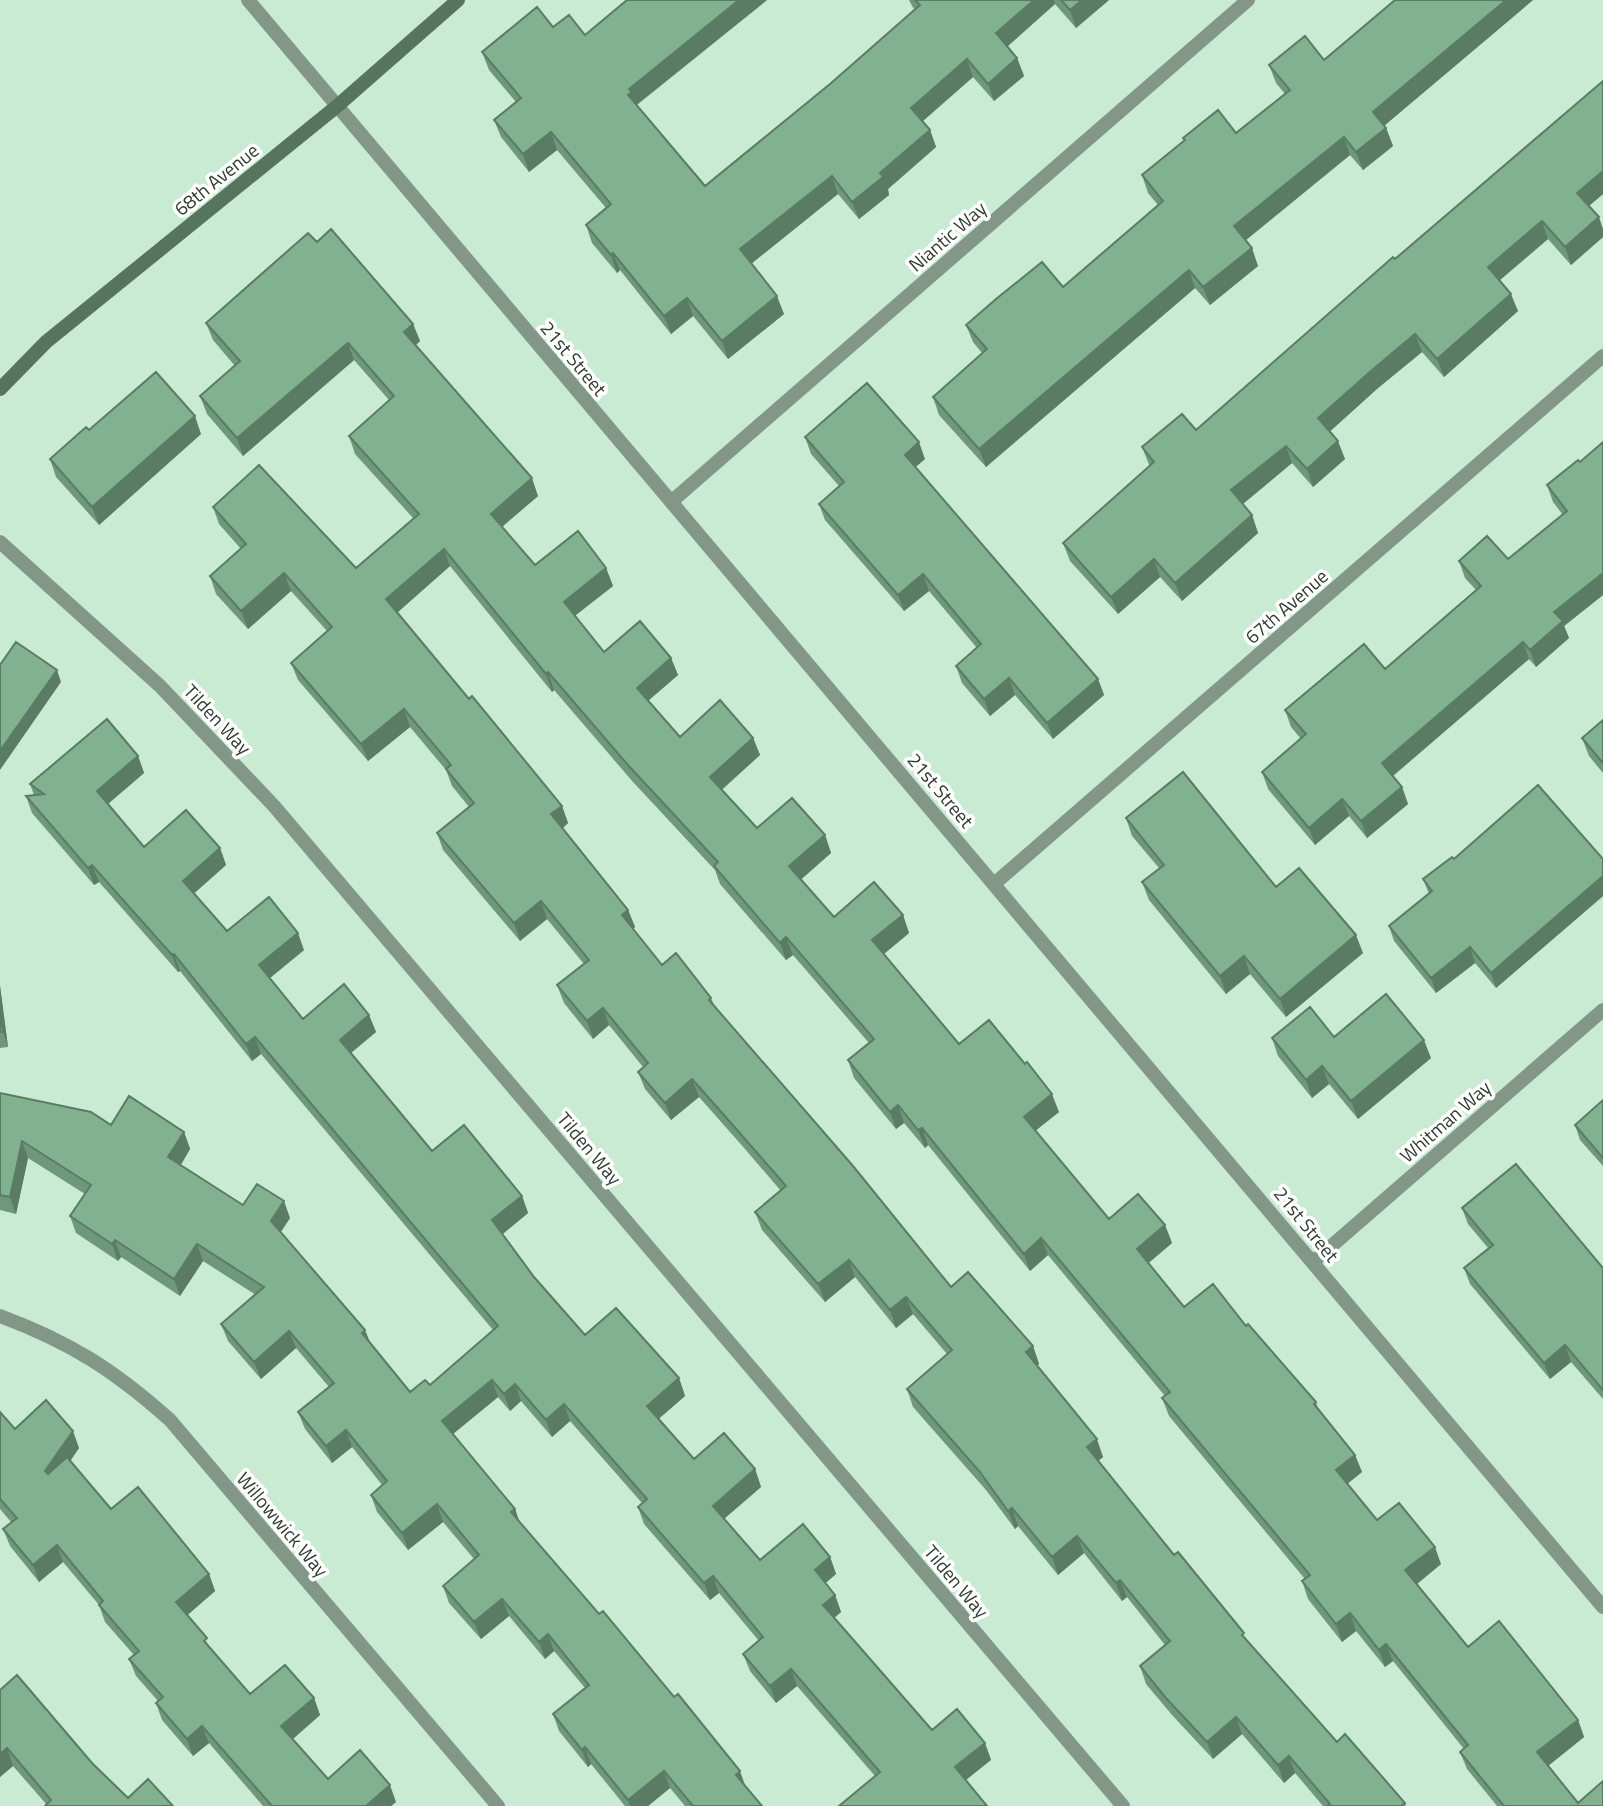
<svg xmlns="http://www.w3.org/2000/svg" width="1603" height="1806" viewBox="0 0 1603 1806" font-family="'Titillium Web',sans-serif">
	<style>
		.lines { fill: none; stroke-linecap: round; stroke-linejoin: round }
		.street { stroke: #839789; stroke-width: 14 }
		.secondary { stroke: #56745e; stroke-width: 14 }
		.wall { fill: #6f987b }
		.shaded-wall { fill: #5a7c64 }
		.building { fill: #81b18f; stroke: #5a7c64; stroke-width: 2 }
		.labels { text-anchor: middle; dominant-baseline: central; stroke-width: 7; stroke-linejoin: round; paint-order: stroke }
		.street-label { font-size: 19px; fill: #2d3a31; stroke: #fff }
	</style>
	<rect width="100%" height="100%" fill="#caebd3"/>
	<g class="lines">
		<path class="street" d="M248 0 1603 1607
			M671 502 1248 0
			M0 542 160 686 274 806 1123 1806
			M994 884 1603 356
			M1313 1262 1603 1010
			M0 1316C70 1342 114 1370 170 1420L498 1806"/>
		<path class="secondary" d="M0 389 46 342 336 107 458 0"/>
	</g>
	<path class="wall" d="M627 0H767L637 105 705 186 830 84 915 10 912 6 909 0H1109L1076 28 1055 4 1007 47 1017 58 1024 76 994 101 973 77 922 122 930 130 936 147 888 189 889 195 859 219 838 194 751 264 784 314 728 359 693 316 671 334 620 270 617 273 592 243 586 225 606 208 557 150 529 172 501 137 494 120 516 102 489 70 482 52 553 27 585 35Z
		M1395 0H1533L1384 126 1386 128 1393 146 1363 170 1350 155 1246 240 1258 266 1210 305 1195 288 986 467 939 415 933 397 982 353 973 342 966 325 1063 287 1158 205 1148 193 1142 175 1184 141 1183 138 1236 133 1285 94 1276 83 1269 65 1324 60Z
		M1603 194 1589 206 1603 229V237L1571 265 1548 239 1500 280 1518 311 1444 377 1422 352 1378 388 1330 431 1345 459 1313 487 1292 463 1243 504 1252 515 1258 533 1182 601 1160 577 1118 614 1070 561 1063 543 1150 467 1142 447 1196 430 1395 259Z
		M317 242 413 324 420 341 416 345 538 496 502 527 535 565 606 568 613 586 575 615 604 652 671 658 678 675 648 701 680 737 753 738 760 755 722 790 757 828 825 835 831 853 801 879 834 917 903 915 909 933 884 954 959 1044 1059 1112 1035 1131 1109 1219 1165 1225 1172 1243 1148 1263 1184 1307 1246 1326 1316 1402 1319 1411 1355 1455 1362 1472 1347 1484 1377 1520 1441 1564 1417 1584 1468 1647 1578 1720 1584 1737 1548 1766 1578 1803 1603 1806H1497L1467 1769 1460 1752 1464 1749 1393 1661 1385 1667 1356 1631 1342 1642 1308 1599 1302 1581 1305 1579 1169 1416 1162 1398 1165 1396 1048 1255 1030 1271 928 1145 925 1148 904 1123 896 1129 854 1078 848 1060 869 1043 793 955 786 960 720 884 715 870 633 782 554 690 552 692 450 566 397 613 469 699 562 806 568 823 563 828 628 910 635 927 633 929 662 965 711 998 715 1007 951 1287 1033 1346 1039 1364 1037 1366 1103 1457 1098 1461 1174 1555 1247 1641 1337 1742 1405 1803 1406 1806H1323L1295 1773 1284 1783 1242 1734 1213 1759 1172 1715 1146 1684 1140 1666 1165 1645 1127 1597 1122 1601 1084 1553 1058 1575 1018 1526 1015 1529 986 1490 913 1407 907 1389 947 1354 913 1314 896 1328 855 1277 825 1302 762 1230 755 1212 781 1191 745 1149 699 1097 671 1120 645 1089 638 1072 643 1067 609 1025 593 1039 564 1003 557 985 584 964 547 919 520 941 443 850 437 833 469 807 452 786 446 770 410 727 368 761 298 680 291 663 327 631 291 591 248 629 216 594 210 576 241 549 219 524 213 507 356 568 413 518 355 454 349 436 389 400 354 360 243 456 207 414 200 396 235 366 213 340 206 323Z
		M201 434 99 525 56 477 50 459Z
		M805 437 925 459 915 467 1098 679 1104 695 1053 739 1015 695 990 716 962 683 956 666 977 648 929 591 904 611 825 520 819 504 839 486 811 454Z
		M1603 442V595L1564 626 1569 638 1536 667 1529 659 1393 776 1402 787 1408 804 1367 838 1349 816 1315 845 1268 789 1262 772 1301 739 1291 727 1285 710 1385 669 1476 590 1465 578 1459 561 1508 559 1563 515 1553 502 1547 485 1580 462Z
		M1603 720V773L1589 756 1582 738Z
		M138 756 144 773 108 804 144 847 220 848 226 865 194 893 227 931 304 950 270 978 303 1019 369 1015 376 1032 351 1053 432 1151 522 1196 528 1213 502 1234 534 1277 585 1335 679 1378 685 1396 659 1418 694 1459 755 1469 761 1487 724 1519 760 1560 830 1557 836 1574 825 1583 835 1595 841 1612 834 1618 932 1730 985 1743 991 1760 875 1776 797 1686 776 1703 750 1671 743 1654 759 1641 719 1593 710 1600 644 1524 638 1507 642 1503 570 1421 552 1437 521 1401 510 1411 498 1397 453 1434 515 1509 519 1521 762 1806H685L670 1788 648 1806H625L591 1764 588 1767 559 1731 553 1714 585 1688 554 1651 545 1659 509 1616 481 1639 449 1603 443 1586 474 1559 443 1522 408 1550 377 1512 371 1495 382 1485 352 1447 332 1463 305 1429 298 1412 329 1387 296 1348 261 1379 228 1341 221 1324 256 1295 203 1261 180 1296 121 1257 118 1261 76 1233 70 1216 85 1194 28 1158 16 1214 0 1210V1093L111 1125 184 1132 190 1149 181 1165 243 1205 290 1218 280 1232 410 1392 430 1385 493 1330 261 1054 252 1061 180 971 178 972 99 882 94 885 32 813 26 796 34 795 30 784Z
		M1126 818 1276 887 1363 953 1286 1017 1250 974 1226 994 1149 900 1142 882 1159 868 1132 836Z
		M1454 859H1603V896L1496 988 1475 963 1436 993 1394 941 1389 926 1429 894 1423 879Z
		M0 986 8 1047 0 1048Z
		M1334 1037 1431 1058 1358 1119 1329 1084 1312 1098 1278 1056 1272 1038Z
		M1603 1100V1166L1580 1140 1575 1125Z
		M1462 1208 1603 1268V1399L1571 1362 1550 1379 1470 1284 1464 1268 1488 1248 1468 1224Z
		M0 1412 15 1429 79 1448 70 1461 111 1509 209 1574 215 1591 187 1615 211 1649 250 1694 314 1698 320 1715 293 1739 328 1779 396 1802 391 1806H263L209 1743 193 1756 162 1720 156 1703 158 1701 136 1676 129 1659 134 1655 105 1622 99 1605 63 1562 39 1582 10 1546 3 1529 11 1522 0 1509Z
		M0 1690 92 1763 128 1798 173 1806 47 1805 13 1766 0 1777Z"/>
	<path class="shaded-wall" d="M739 0H767L636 105 628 95 629 89Z
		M1034 0H1054L1055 4 1002 51 996 33Z
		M1082 0H1109L1076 28 1070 10Z
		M1506 0H1533L1379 130 1373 112Z
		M1017 58 1024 76 994 101 988 84Z
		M967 59 973 77 917 126 911 108Z
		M1386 128 1393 146 1363 170 1356 152Z
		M930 130 936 147 888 189 889 195 859 219 852 202 880 173Z
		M551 132 557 150 529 172 523 154Z
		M1344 137 1350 155 1241 244 1234 226Z
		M1603 171V194L1584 210 1577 193Z
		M832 176 838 194 747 267 740 249Z
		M1599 217 1603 229V237L1571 265 1565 247Z
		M1542 221 1548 239 1494 285 1488 267Z
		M1252 248 1258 266 1210 305 1203 287Z
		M613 253 620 270 617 273 611 255Z
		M1189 270 1195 288 986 467 979 449Z
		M1511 294 1518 311 1444 377 1437 359Z
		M777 296 784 314 728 359 722 341Z
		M687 298 693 316 671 334 664 316Z
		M413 324 420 341 411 349 404 332Z
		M1415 334 1422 352 1378 388 1325 436 1318 418 1371 371Z
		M348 343 354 360 243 456 237 438Z
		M195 416 201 434 99 525 92 507Z
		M1338 441 1345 459 1313 487 1307 469Z
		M919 442 925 459 911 471 905 455Z
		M1286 446 1292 463 1238 508 1231 490Z
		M532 478 538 496 497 531 491 514Z
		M1252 515 1258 533 1182 601 1175 583Z
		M444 549 450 566 392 617 386 599Z
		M1154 559 1160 577 1118 614 1111 597Z
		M606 568 613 586 571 619 564 602Z
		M284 573 291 591 248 629 241 611Z
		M1603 573V595L1564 626 1569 638 1536 667 1530 650 1554 612Z
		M923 574 929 591 904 611 898 595Z
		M1523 642 1529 659 1388 780 1382 763Z
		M671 658 678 675 643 705 637 688Z
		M57 670 61 682 0 770V751Z
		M548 672 554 690 552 692 546 674Z
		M1009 678 1015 695 990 716 984 699Z
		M1098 679 1104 695 1053 739 1047 723Z
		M404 709 410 727 368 761 361 744Z
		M753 738 760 755 716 794 710 777Z
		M138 756 144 773 103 808 97 791Z
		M1402 787 1408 804 1367 838 1361 821Z
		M1342 799 1349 816 1315 845 1309 828Z
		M562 806 568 823 558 832 551 814Z
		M825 835 831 853 796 884 789 866Z
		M220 848 226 865 189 898 183 881Z
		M92 865 99 882 94 885 88 868Z
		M1603 876V896L1496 988 1491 973Z
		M541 901 547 919 520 941 514 923Z
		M628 910 635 927 628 933 622 915Z
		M903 915 909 933 879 958 872 940Z
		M298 933 304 950 265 982 259 965Z
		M1356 935 1363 953 1286 1017 1280 999Z
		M786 937 793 955 786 960 780 943Z
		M1470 947 1475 963 1436 993 1431 978Z
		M174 954 180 971 178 972 172 955Z
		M1244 956 1250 974 1226 994 1220 976Z
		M0 986 8 1047 3 1032 0 1012Z
		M603 1008 609 1025 593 1039 587 1021Z
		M369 1015 376 1032 346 1057 340 1040Z
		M255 1037 261 1054 252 1061 246 1044Z
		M1424 1040 1431 1058 1358 1119 1351 1101Z
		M1322 1066 1329 1084 1312 1098 1306 1080Z
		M692 1079 699 1097 671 1120 665 1103Z
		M1052 1094 1059 1112 1030 1135 1024 1117Z
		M898 1105 904 1123 896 1129 890 1112Z
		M922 1128 928 1145 925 1148 918 1130Z
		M184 1132 190 1149 175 1174 168 1157Z
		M22 1141 28 1158 16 1214 10 1197Z
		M522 1196 528 1213 498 1238 492 1220Z
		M284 1201 290 1218 277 1238 271 1221Z
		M1165 1225 1172 1243 1144 1267 1137 1249Z
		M1041 1238 1048 1255 1030 1271 1024 1254Z
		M115 1240 121 1257 118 1261 112 1244Z
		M197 1244 203 1261 180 1296 174 1279Z
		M849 1260 855 1277 825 1302 818 1284Z
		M906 1297 913 1314 896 1328 890 1310Z
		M365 1330 372 1347 362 1333Z
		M289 1331 296 1348 261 1379 254 1362Z
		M1565 1345 1571 1362 1550 1379 1544 1363Z
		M1033 1346 1039 1364 1032 1370 1026 1352Z
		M679 1378 685 1396 654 1423 647 1406Z
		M492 1380 498 1397 448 1438 442 1421Z
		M515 1384 521 1401 510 1411 504 1394Z
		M564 1404 570 1421 552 1437 546 1420Z
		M346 1430 352 1447 332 1463 326 1446Z
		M73 1431 79 1448 52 1488 45 1471Z
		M1097 1439 1103 1457 1093 1465 1087 1447Z
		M1355 1455 1362 1472 1342 1488 1336 1470Z
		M755 1469 761 1487 719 1523 713 1506Z
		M437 1504 443 1522 408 1550 402 1533Z
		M1012 1508 1018 1526 1015 1529 1008 1511Z
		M515 1509 521 1526 511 1512Z
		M1077 1536 1084 1553 1058 1575 1052 1557Z
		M57 1545 63 1562 39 1582 33 1565Z
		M1435 1547 1441 1564 1412 1588 1405 1570Z
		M830 1557 836 1574 821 1587 815 1570Z
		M209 1574 215 1591 182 1620 176 1602Z
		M713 1576 719 1593 710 1600 704 1583Z
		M1120 1580 1127 1597 1122 1601 1116 1583Z
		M835 1595 841 1612 829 1622 823 1605Z
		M502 1599 509 1616 481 1639 474 1622Z
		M1350 1613 1356 1631 1342 1642 1336 1624Z
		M548 1634 554 1651 545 1659 539 1642Z
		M1386 1644 1393 1661 1385 1667 1379 1650Z
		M791 1669 797 1686 776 1703 770 1686Z
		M314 1698 320 1715 288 1743 281 1726Z
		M1236 1717 1242 1734 1213 1759 1207 1742Z
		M1578 1720 1584 1737 1543 1770 1537 1752Z
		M202 1726 209 1743 193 1756 187 1739Z
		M985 1743 991 1760 961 1784 955 1767Z
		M585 1747 591 1764 588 1767 582 1750Z
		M7 1748 13 1766 0 1777V1754Z
		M1289 1756 1295 1773 1284 1783 1278 1765Z
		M664 1771 670 1788 648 1806H630L628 1800Z
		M740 1771 746 1788 736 1775Z
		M390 1785 396 1802 391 1806H366Z"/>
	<path class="building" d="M627 0H739L629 89 632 92 628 95 705 186 830 84 920 5 915 0H1034L996 33 1017 58 988 84 967 59 911 108 930 130 880 173 883 177 852 202 832 176 740 249 777 296 722 341 687 298 664 316 613 253 611 255 586 225 611 204 551 132 523 154 494 120 521 98 482 52 537 7 553 27 569 15 585 35Z
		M1061 0H1082L1070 10Z
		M1395 0H1506L1373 112 1386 128 1356 152 1344 137 1234 226 1252 248 1203 287 1189 270 979 449 933 397 987 349 966 325 996 299 1042 262 1063 287 1163 201 1142 175 1185 140 1183 138 1218 110 1236 133 1290 90 1269 65 1305 36 1324 60Z
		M1603 81V171L1577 193 1599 217 1565 247 1542 221 1488 267 1511 294 1437 359 1415 334 1371 371 1318 418 1338 441 1307 469 1286 446 1231 490 1252 515 1175 583 1154 559 1111 597 1063 543 1154 462 1142 447 1182 414 1196 430 1393 257 1395 259Z
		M331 229 413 324 404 332 532 478 491 514 535 565 578 531 606 568 564 602 604 652 640 621 671 658 637 688 680 737 720 700 753 738 710 777 757 828 792 798 825 835 789 866 834 917 874 882 903 915 872 940 959 1044 989 1020 1025 1064 1027 1062 1052 1094 1024 1117 1109 1219 1138 1194 1165 1225 1137 1249 1184 1307 1213 1284 1246 1326 1248 1324 1316 1402 1314 1404 1355 1455 1336 1470 1377 1520 1399 1503 1435 1547 1405 1570 1468 1647 1499 1621 1578 1720 1537 1752 1578 1803 1603 1781V1806H1504L1460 1752 1468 1745 1386 1644 1379 1650 1350 1613 1336 1624 1302 1581 1310 1575 1162 1398 1170 1392 1041 1238 1024 1254 922 1128 918 1130 898 1105 890 1112 848 1060 874 1039 786 937 780 943 714 866 718 862 627 764 548 672 546 674 444 549 386 599 469 699 472 696 562 806 551 814 628 910 622 915 662 965 676 953 711 998 709 1000 853 1166 951 1287 968 1272 1033 1346 1026 1352 1097 1439 1087 1447 1174 1555 1178 1552 1244 1633 1242 1635 1337 1742 1345 1734 1405 1803 1401 1806H1328L1330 1804 1289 1756 1278 1765 1236 1717 1207 1742 1165 1697 1140 1666 1170 1641 1120 1580 1116 1583 1077 1536 1052 1557 1012 1508 1008 1511 980 1472 907 1389 952 1350 906 1297 890 1310 849 1260 818 1284 755 1212 786 1186 738 1131 692 1079 665 1103 638 1072 648 1063 603 1008 587 1021 557 985 589 960 541 901 514 923 437 833 474 803 446 769 451 765 404 709 361 744 291 663 332 627 284 573 241 611 210 576 246 544 213 507 259 465 356 568 419 514 349 436 394 396 348 343 237 438 200 396 240 361 206 323 308 233 317 242Z
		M156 372 195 416 92 507 50 459 86 427 89 430Z
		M867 383 919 442 905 455 1098 679 1047 723 1009 678 984 699 956 666 981 644 923 574 898 595 819 504 844 482 805 437Z
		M1603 442V573L1554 612 1563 621 1530 650 1523 642 1382 763 1402 787 1361 821 1342 799 1309 828 1262 772 1306 734 1285 710 1364 644 1385 669 1481 586 1459 561 1487 536 1508 559 1567 511 1547 485 1578 460 1580 462Z
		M16 642 57 670 0 751V665Z
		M107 719 138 756 97 791 144 847 186 810 220 848 183 881 227 931 269 897 298 933 259 965 303 1019 344 984 369 1015 340 1040 432 1151 464 1125 522 1196 492 1220 534 1277 585 1335 616 1308 679 1378 647 1406 694 1459 724 1433 755 1469 713 1506 760 1560 803 1524 830 1557 815 1570 835 1595 823 1605 932 1730 957 1709 985 1743 955 1767 987 1806H839L880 1772 791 1669 770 1686 743 1654 763 1637 713 1576 704 1583 638 1507 647 1499 564 1404 546 1420 515 1384 504 1394 492 1380 442 1421 515 1509 511 1512 599 1614 603 1611 674 1697 678 1694 740 1771 736 1775 762 1806H693L664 1771 628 1800 585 1747 582 1750 553 1714 589 1685 548 1634 539 1642 502 1599 474 1622 443 1586 479 1555 437 1504 402 1533 371 1495 387 1481 346 1430 326 1446 298 1412 334 1383 289 1331 254 1362 221 1324 264 1287 197 1244 174 1279 115 1240 112 1244 70 1216 91 1185 22 1141 10 1197 0 1195V1093L91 1112 111 1125 129 1096 184 1132 168 1157 243 1205 257 1184 284 1201 271 1221 365 1330 362 1333 410 1392 425 1380 430 1385 498 1326 255 1037 246 1044 174 954 172 955 92 865 88 868 26 796 44 794 30 784Z
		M1603 720V763L1582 738Z
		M1183 772 1276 887 1299 868 1356 935 1280 999 1244 956 1220 976 1142 882 1164 865 1126 818Z
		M1538 785 1603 859V876L1491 973 1470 947 1431 978 1389 926 1432 891 1423 879 1452 857 1454 859Z
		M1386 994 1424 1040 1351 1101 1322 1066 1306 1080 1272 1038 1310 1007 1334 1037Z
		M0 1012 3 1032H0Z
		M1603 1100V1158L1575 1125Z
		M1516 1164 1603 1268V1390L1565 1345 1544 1363 1464 1268 1493 1245 1462 1208Z
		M46 1400 73 1431 45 1471 48 1474 67 1457 111 1509 138 1487 209 1574 176 1602 207 1638 204 1641 250 1694 285 1665 314 1698 281 1726 328 1779 360 1750 390 1785 366 1806H272L202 1726 187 1739 156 1703 163 1697 129 1659 139 1651 99 1605 103 1601 57 1545 33 1565 3 1529 17 1518 0 1499V1412L15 1429Z
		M17 1675 92 1763 128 1798 148 1779 173 1806H45L51 1800 7 1748 0 1754V1690Z"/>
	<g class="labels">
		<g class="street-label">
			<text transform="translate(216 179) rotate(-39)">68th Avenue</text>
			<text transform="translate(947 236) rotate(-41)">Niantic Way</text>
			<text transform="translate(574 358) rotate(50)">21st Street</text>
			<text transform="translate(1286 606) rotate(-41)">67th Avenue</text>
			<text transform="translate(218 719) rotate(47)">Tilden Way</text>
			<text transform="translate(941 790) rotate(50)">21st Street</text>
			<text transform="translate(1445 1121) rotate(-41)">Whitman Way</text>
			<text transform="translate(590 1148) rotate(50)">Tilden Way</text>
			<text transform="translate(1307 1224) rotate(51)">21st Street</text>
			<text transform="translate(283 1524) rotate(50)">Willowwick Way</text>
			<text transform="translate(957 1581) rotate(50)">Tilden Way</text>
		</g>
	</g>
</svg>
